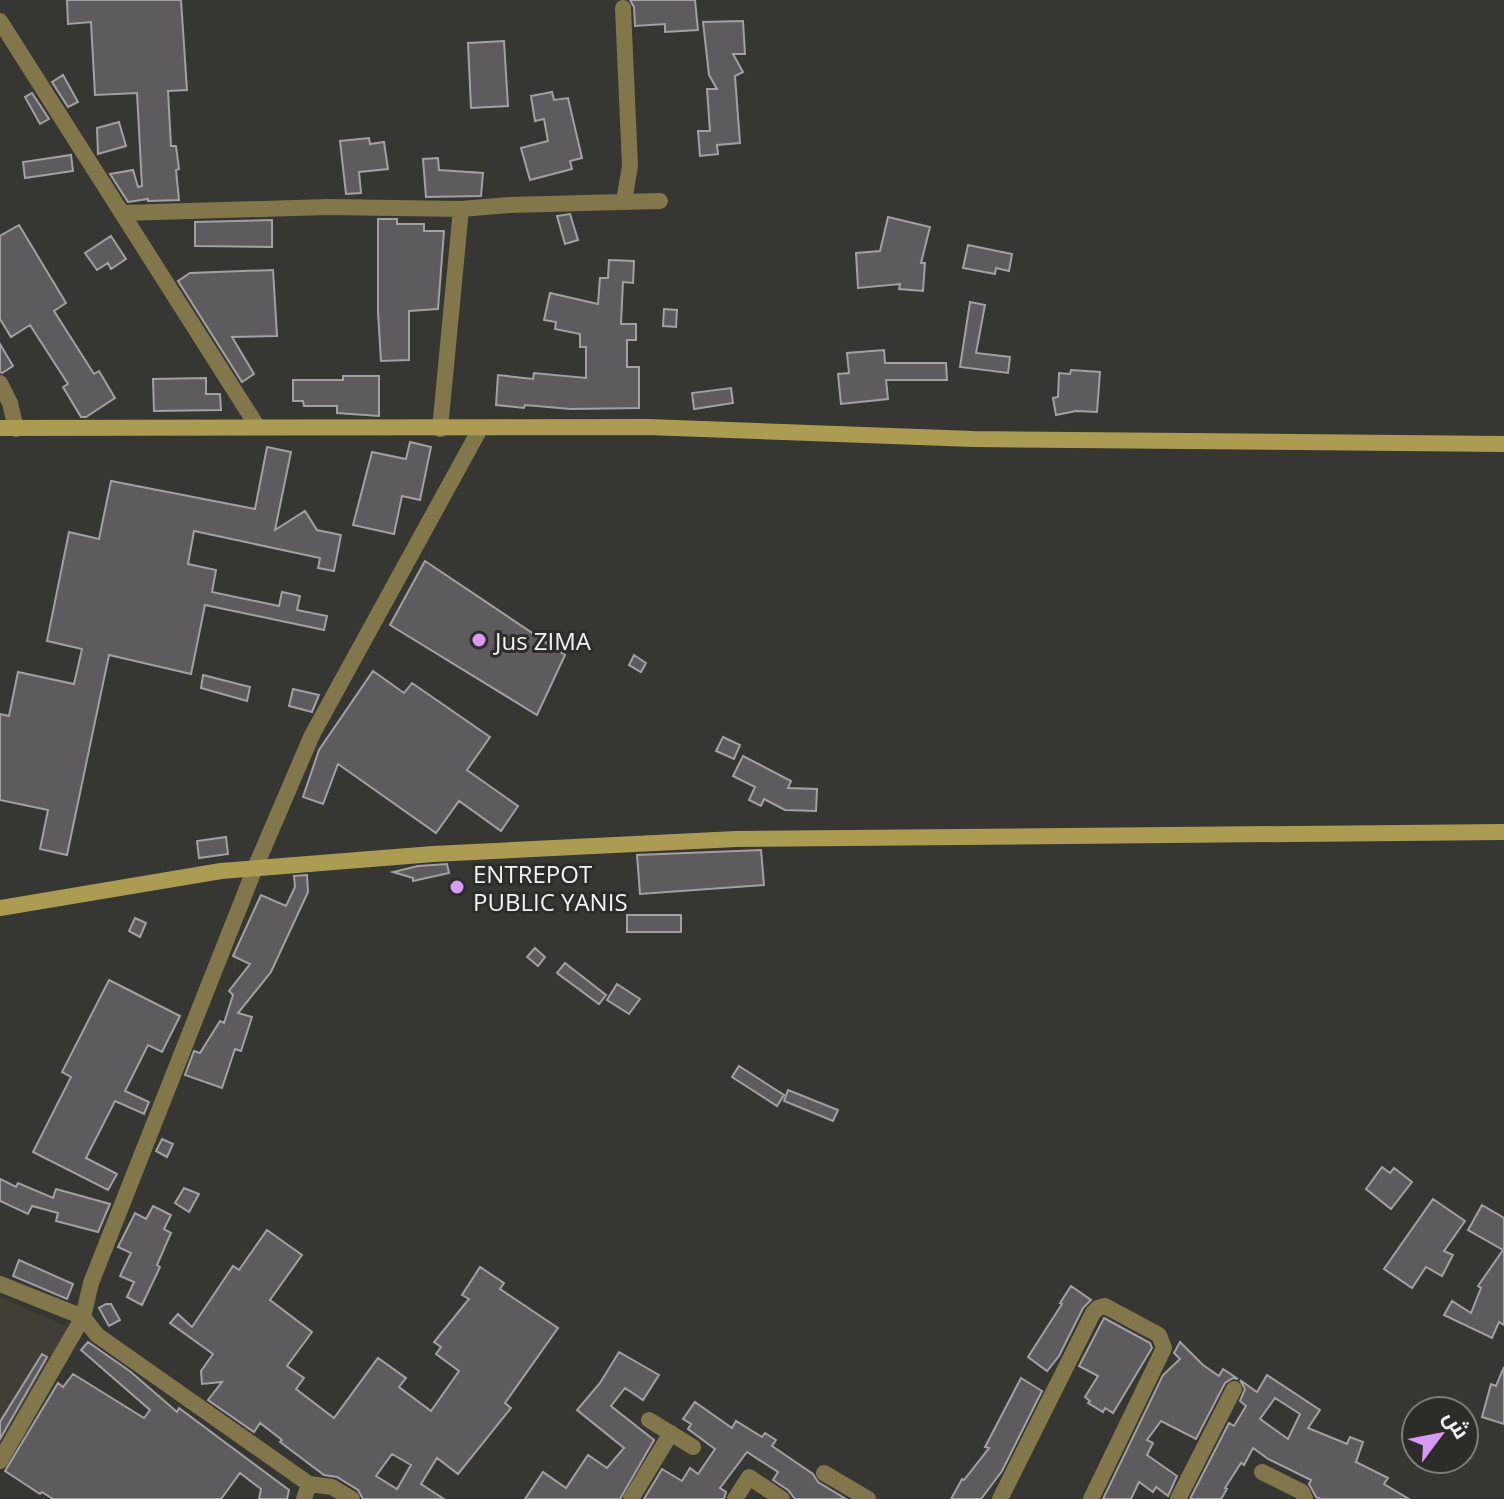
<svg xmlns="http://www.w3.org/2000/svg" width="1504" height="1499" viewBox="0 0 1504 1499" font-family="'Open Sans',Cairo,sans-serif">
	<style>
		.built { fill: #413f35 }
		.building { fill: #5d5b5e; stroke: #a2a0a3; stroke-width: 2; fill-rule: evenodd }
		.lines { fill: none; stroke-linecap: round; stroke-linejoin: round }
		.street { stroke: #81774b; stroke-width: 16 }
		.secondary { stroke: #ac9c52; stroke-width: 16 }
		.poi-dot { fill: #d99af7; stroke: #2c2c29; stroke-width: 3 }
		.labels { text-anchor: middle; dominant-baseline: central; stroke-width: 6; stroke-linejoin: round; paint-order: stroke }
		.poi-label { font-size: 24px; fill: #f3f3f1; stroke: #2c2c29; text-anchor: start }
	</style>
	<rect width="100%" height="100%" fill="#363632"/>
	<path class="built" d="M0 1297 72 1329 0 1462Z"/>
	<path class="building" d="M67 0H181L187 90 168 91 171 146H176L179 169 176 170 179 200 148 201V199L128 202 110 174 133 170 138 187 142 186 137 93 95 95 91 22 68 24Z
		M630 0H695L698 30 665 32V24L635 26 634 7Z
		M743 21 745 54H733L743 72 735 76 740 143 717 145 718 154 700 156 698 131H710L707 89H717L709 75 703 22Z
		M504 41 508 106 471 108 468 43Z
		M63 75 78 102 68 107 52 82Z
		M552 92 554 100 568 98 582 158 570 161 572 169 530 180 521 148 548 141 544 119 535 121 531 96Z
		M32 93 49 119 40 124 25 97Z
		M119 122 126 146 98 154 97 128Z
		M369 138 370 144 384 142 388 169 359 172 361 193 346 194 340 141Z
		M71 155 73 171 25 178 23 162Z
		M438 158 439 170 483 173 481 196 426 197 423 159Z
		M570 214 578 240 565 244 557 216Z
		M888 217 930 227 921 263H925L923 291 899 289 900 284 858 288 856 253 880 251Z
		M378 219H397V224H424V231H444L438 309 409 311V360L381 361 378 312Z
		M272 220V247L195 246V222Z
		M19 225 66 303 54 311 94 374 99 371 115 398 86 417H81L63 387 68 384 30 325 11 337 0 319V236Z
		M111 236 126 259 111 269 108 263 97 270 85 253Z
		M968 245 1012 254 1009 271 996 268 995 274 963 268Z
		M609 260 634 261 633 283 623 282 621 324H636V340H627V367H639V408L571 409 525 405 524 408 496 405 498 375 533 379 534 373 586 378V347H580V334L555 329 556 322 544 320 550 293 598 304 600 278H608Z
		M273 270 277 336 232 337 254 374 242 382 178 281 190 273Z
		M970 302 985 305 976 353 1010 357 1008 373 960 367Z
		M664 309 677 310 676 327 663 326Z
		M0 344 13 366 2 373 0 372Z
		M884 350 885 363H946L947 380H886L888 399 841 404 838 374 849 373 847 353Z
		M1071 370 1100 372 1097 412 1076 411 1056 415 1053 398 1058 397 1059 373 1070 374Z
		M343 376H379V416L337 413V406H304L303 401H293V380H343Z
		M206 378V394H220L221 410 154 411 153 379Z
		M731 388 733 403 694 409 692 393Z
		M410 442 431 447 420 500 402 496 394 534 353 525 372 452 406 459Z
		M267 447 291 452 275 530 305 511 317 530 341 535 334 571 318 568 320 558 194 531 188 564 216 570 212 592 279 606 282 592 300 596 297 610 327 616 324 630 205 605 191 674 109 655 67 855 40 849 48 810 0 800V714L9 716 18 672 74 684 82 649 47 641 69 532 99 539 111 481 255 509Z
		M425 561 565 655 537 715 390 625Z
		M634 655 646 663 641 672 629 665Z
		M373 671 404 693 412 683 490 737 467 770 518 806 501 831 459 801 436 833 338 764 323 804 303 797 319 750Z
		M203 675 250 687 247 701 201 688Z
		M293 689 319 695 312 712 289 706Z
		M723 737 740 745 734 759 716 751Z
		M743 756 791 781 788 788 817 789 816 811 785 810 764 799 761 806 749 800 755 787 733 776Z
		M226 837 228 854 199 858 197 841Z
		M761 850 764 885 640 894 637 855Z
		M447 864 449 873 413 881V878L393 872 418 866Z
		M307 875 308 892 271 972 238 1013 252 1017 241 1051 235 1049 222 1088 185 1075 194 1051 200 1053 220 1021 224 1023 233 995 229 991 250 964 233 956 261 895 286 906 295 887 294 876Z
		M627 915H681V932H627Z
		M135 918 146 923 140 937 129 931Z
		M535 948 545 957 538 966 527 957Z
		M565 963 606 995 599 1004 557 973Z
		M109 980 180 1016 162 1052 148 1045 125 1091 149 1102 144 1114 115 1101 86 1158 117 1174 108 1190 33 1152 71 1077 62 1072Z
		M617 984 640 999 629 1014 607 1000Z
		M739 1066 784 1095 777 1106 732 1077Z
		M788 1090 838 1110 833 1121 784 1101Z
		M162 1139 173 1144 167 1157 156 1151Z
		M1382 1167 1390 1173 1394 1168 1412 1182 1391 1209 1366 1189Z
		M0 1179 16 1187 18 1183 53 1198 56 1189 110 1204 98 1232 56 1221 58 1213 32 1206 28 1214 0 1201Z
		M184 1188 199 1194 189 1212 175 1203Z
		M1433 1199 1465 1221 1444 1251 1453 1255 1442 1276 1426 1267 1412 1288 1384 1269Z
		M1482 1205 1504 1218V1325L1499 1322 1492 1338 1444 1315 1452 1301 1471 1313 1481 1288 1478 1286 1503 1250 1468 1230Z
		M153 1206 171 1215 164 1229 171 1233 157 1265 160 1267 142 1305 127 1297 134 1282 120 1276 131 1253 118 1247 135 1213 146 1219Z
		M267 1230 302 1255 270 1300 312 1332 287 1366 304 1378 296 1389 334 1418 378 1358 406 1378 399 1387 431 1411 459 1371 436 1354 441 1347 434 1342 469 1299 462 1295 480 1267 504 1283 500 1289 558 1328 505 1403 511 1408 458 1474 437 1458 421 1484 444 1499H363L358 1490 337 1477 324 1475 280 1442 282 1440 260 1423 254 1432 208 1400 222 1382 202 1384 201 1371 213 1354 170 1323 178 1314 192 1327 233 1266 239 1270ZM392 1454 411 1465 397 1489 376 1476Z
		M19 1260 73 1284 67 1299 13 1276Z
		M1071 1286 1091 1300 1083 1308 1059 1356 1047 1371 1028 1357 1062 1304 1060 1303Z
		M106 1304H111L120 1320 109 1326 99 1308Z
		M1104 1318 1150 1343 1152 1348 1113 1413 1105 1408 1103 1412 1088 1403 1090 1401 1085 1397 1098 1376 1079 1366Z
		M88 1342 131 1372 177 1412 179 1408 289 1490 287 1499H259L261 1489 240 1473 221 1499H53L42 1492 40 1494 5 1471 58 1383 63 1387 73 1374 144 1418 150 1410 81 1350Z
		M1180 1342 1203 1365 1219 1376 1223 1369 1238 1379 1233 1378 1225 1383 1196 1439 1161 1421 1147 1440 1153 1443 1147 1455 1177 1476 1168 1496 1156 1487 1153 1492 1139 1482 1131 1499H1103L1163 1375 1180 1359 1174 1353Z
		M619 1352 659 1375 643 1400 625 1388 611 1406 654 1440 620 1499H525L543 1472 566 1488 588 1455 607 1468 624 1448 577 1410 600 1383Z
		M42 1354 47 1357 0 1439V1422Z
		M1504 1367V1424L1482 1417 1491 1384 1496 1386Z
		M1267 1375 1320 1410 1308 1428 1347 1444 1350 1437 1363 1442 1356 1462 1388 1478 1384 1484 1409 1499H1321L1316 1497 1309 1484 1311 1480 1268 1459 1253 1448 1244 1465 1241 1463 1225 1488 1227 1489 1221 1499H1190L1229 1423 1234 1426 1246 1406 1240 1401 1245 1389 1240 1380 1257 1392ZM1275 1398 1300 1414 1288 1439 1260 1419Z
		M1021 1378 1042 1391 1002 1471 981 1499H951L962 1479 964 1480 989 1448 985 1447Z
		M695 1402 732 1428 736 1421 762 1437 765 1433 776 1440 772 1446 813 1474 818 1482 846 1499H795L788 1490 773 1480 778 1472 747 1452 720 1488 726 1492 724 1499H644L662 1469 682 1481 690 1468 698 1474 715 1449 688 1429 691 1424 683 1419Z"/>
	<g class="lines">
		<path class="street" d="M623 8 630 166 624 201
			M0 21 257 426
			M122 213 328 207 461 209
			M0 383 10 403 16 429
			M440 429 461 209 509 205 660 201
			M0 1284 83 1317 0 1461
			M649 1420 693 1447
			M1262 1472 1302 1492 1305 1499
			M824 1473 868 1499
			M309 1484 332 1487 352 1499
			M304 1499 309 1484 97 1335 83 1317 91 1283 255 868 312 735 480 429
			M631 1499 671 1433
			M735 1499 749 1477 782 1499
			M1000 1499 1093 1313 1098 1308 1105 1306 1159 1335 1164 1348 1091 1499
			M1178 1499 1234 1389"/>
		<path class="secondary" d="M0 428 647 427 973 439 1504 444
			M0 908 221 871 433 854 736 839 1504 832"/>
	</g>
	<g class="poi-dot">
		<circle cx="479" cy="640" r="8"/>
		<circle cx="457" cy="887" r="8"/>
	</g>
	<g class="labels">
		<g class="poi-label">
			<text x="495" y="640">Jus ZIMA</text>
			<text x="473" y="873">ENTREPOT<tspan x="473" dy="28">PUBLIC YANIS</tspan></text>
		</g>
	</g>
	<g transform="translate(1440 1435) rotate(58)"><circle r="38" fill="#2c2c29" stroke="#7c7c79" stroke-width="2"/>
	<path d="M0-6L14 30L0 20L-14 30Z" fill="#d99af7"/>
	<text y="-12" font-size="22" font-weight="bold" text-anchor="middle" fill="#f3f3f1">ش</text>
	</g>
</svg>
